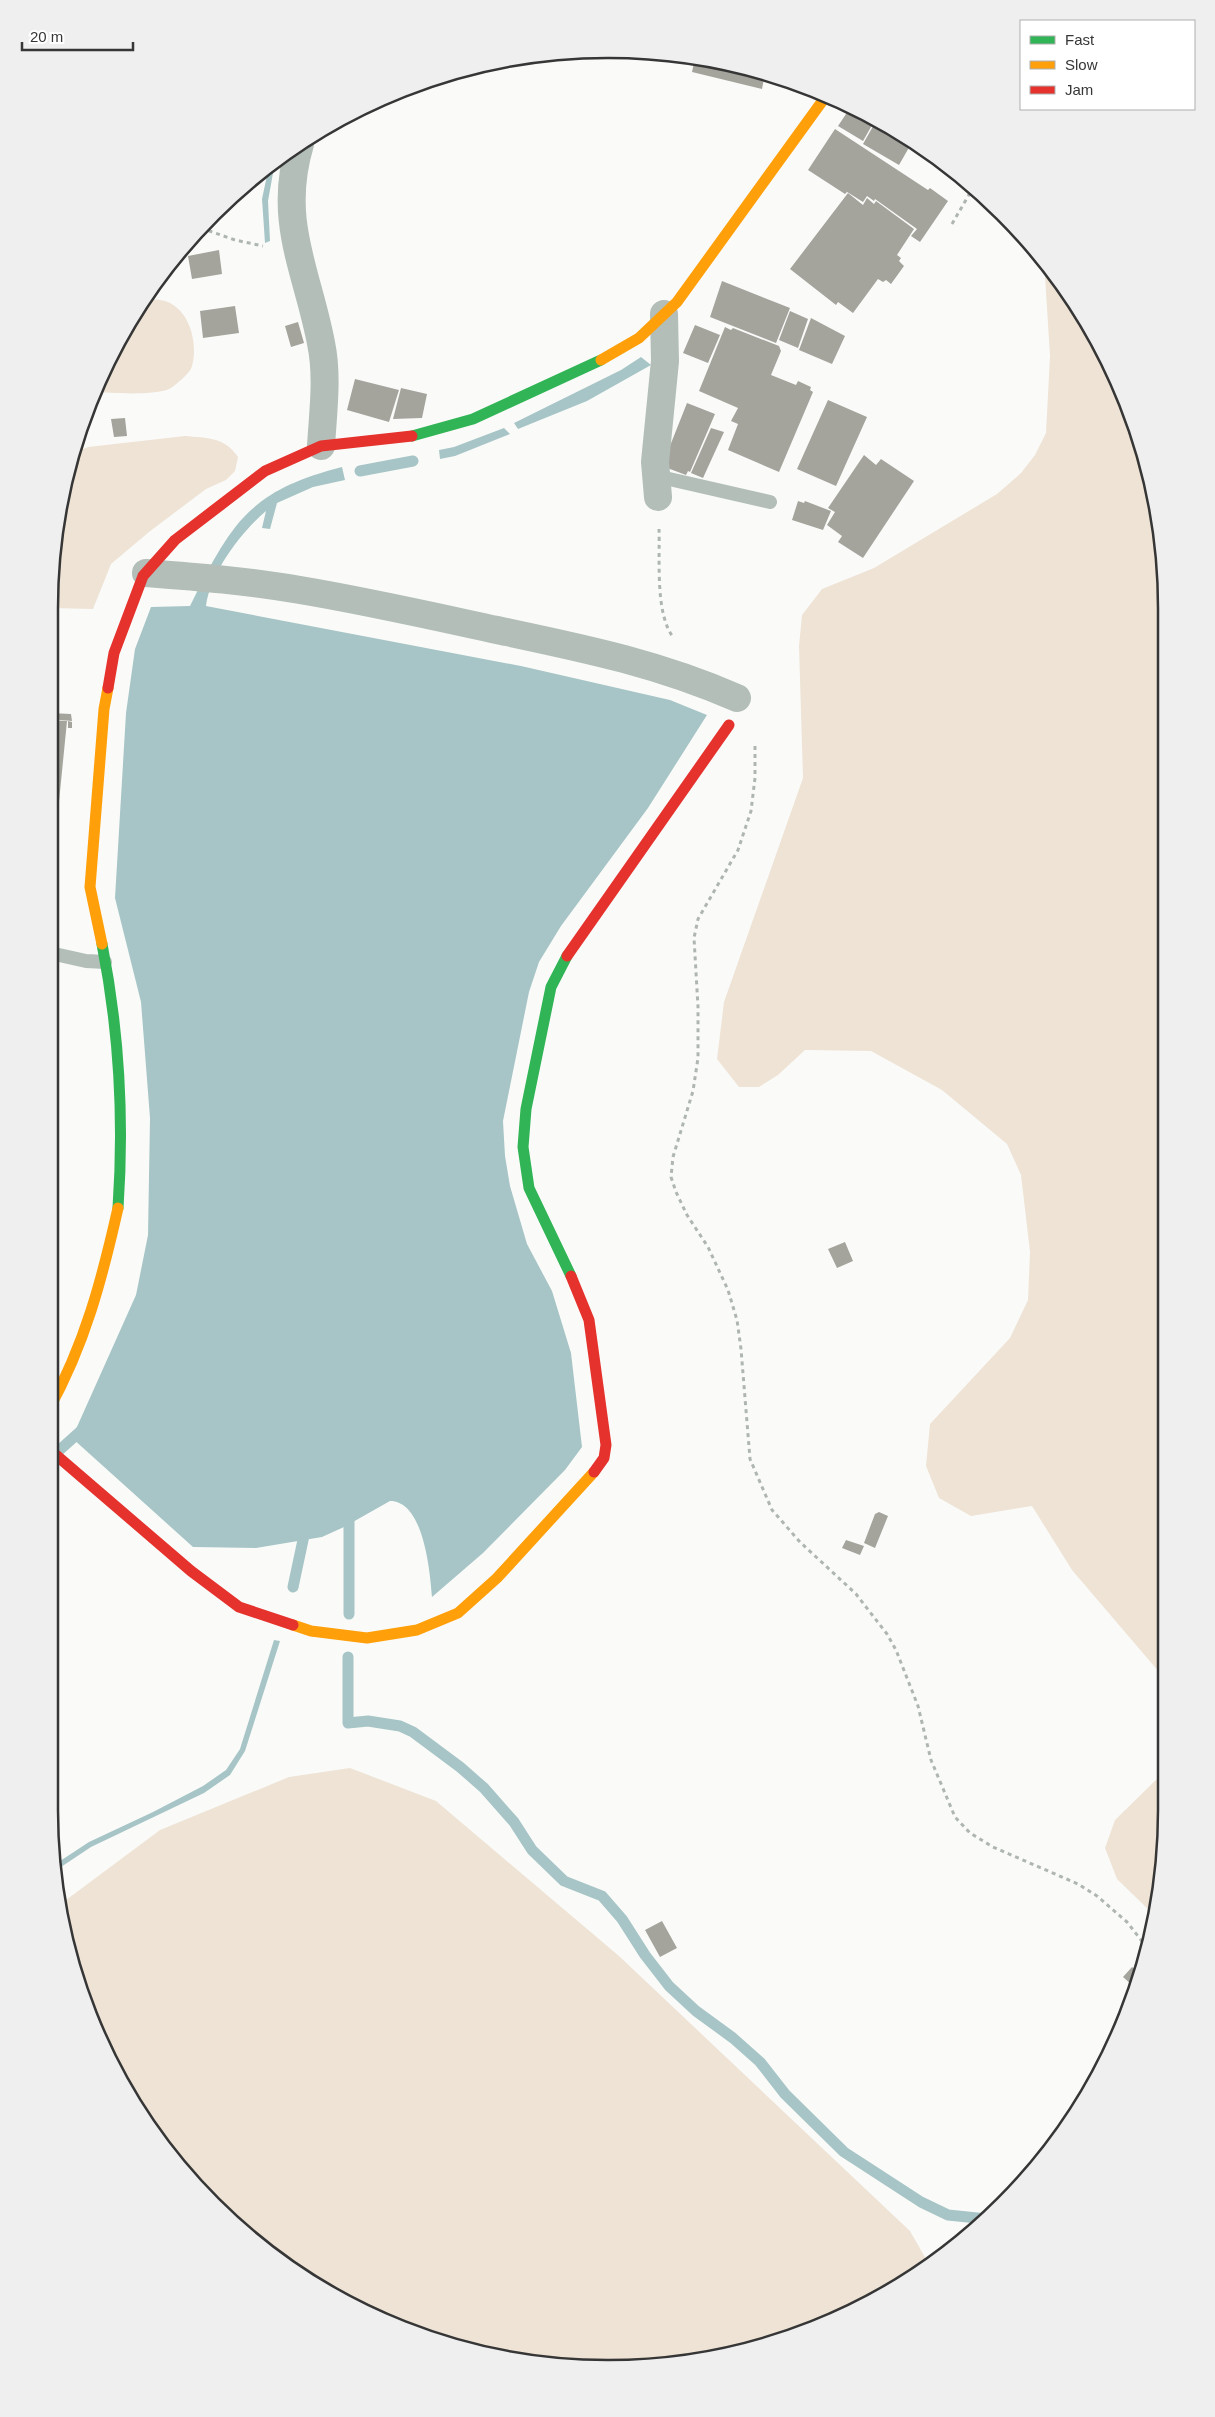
<svg xmlns="http://www.w3.org/2000/svg" width="1215" height="2417" viewBox="0 0 1215 2417" font-family="Arial,sans-serif">
	<style>
		.green { fill: #eee3d5 }
		.water { fill: #a7c5c6 }
		.lines { fill: none; stroke-linecap: round; stroke-linejoin: round }
		.stream { stroke: #a7c5c6; stroke-width: 11 }
		.building { fill: #a4a49d }
		.path { stroke: #afb6b2; stroke-width: 3; stroke-dasharray: 4 4; stroke-linecap: butt }
		.lane { stroke: #b3beb8; stroke-width: 14 }
		.street { stroke: #b3beb8; stroke-width: 28 }
		.fast { stroke: #30b455; stroke-width: 11 }
		.slow { stroke: #ff9f0a; stroke-width: 11 }
		.jam { stroke: #e5322d; stroke-width: 11 }
		.rim { fill: none; stroke: #353635; stroke-width: 2.5 }
	</style>
	<rect width="100%" height="100%" fill="#fafbf9"/>
	<path class="green" d="M1044 260 1051 268 1124 394 1162 535 1165 1679 1072 1570 1032 1506 971 1516 939 1498 926 1466 930 1424 1010 1338 1028 1300 1030 1252 1021 1175 1007 1144 942 1090 871 1051 805 1050 778 1075 759 1087H739L717 1059 724 1002 803 778 799 646 802 615 822 589 874 568 997 494 1021 473 1035 455 1046 433 1050 356Z
		M144 300C149 300 155 299 160 300 189 304 200 344 191 369 188 374 177 384 171 388 158 396 112 393 94 392L106 361Z
		M185 436C207 438 225 437 238 457L235 471 226 480 206 489 149 532 111 564 93 609 50 608V571L71 454 88 447Z
		M350 1768 436 1801 619 1956 910 2231 929 2264 854 2311 752 2349 680 2364 571 2367 498 2357 393 2326 297 2274 239 2229 164 2150 123 2089 78 1989 59 1918 58 1906 160 1830 289 1777Z
		M1165 1771V1846L1154 1915 1117 1879 1105 1848 1115 1820Z"/>
	<path class="water" d="M275 162 268 201 270 241 265 243 262 199 269 166Z
		M641 357 651 365 587 401 518 429 514 423 621 370Z
		M504 428 510 434 455 456 440 459 439 450 454 447Z
		M342 467 345 480 313 487 277 503 270 529 262 528 266 511C241 532 210 573 206 606L521 666 670 700 707 715 648 808 561 926 539 962 529 992 503 1121 505 1156 510 1186 527 1244 552 1291 571 1353 582 1447 565 1470 483 1553 432 1597C430 1572 424 1501 390 1501L344 1527 322 1537 256 1548 193 1547 72 1438 136 1295 148 1235 150 1118 141 1002 115 898 126 713 135 649 151 607 190 606C231 524 248 491 342 467Z
		M274 1640 280 1641 245 1751 230 1775 204 1793 91 1847 55 1871 54 1865 89 1842 153 1812 203 1786 226 1770 240 1749Z"/>
	<g class="lines">
		<path class="stream" d="M360 471 413 461
			M54 1455 83 1429
			M293 1587 306 1526
			M349 1614V1509
			M348 1657V1723L368 1721 400 1726 413 1732 460 1767 484 1788 514 1822 532 1850 564 1881 602 1896 622 1919 645 1955 669 1986 696 2011 733 2038 760 2062 785 2094 844 2152 921 2202 948 2215 987 2219"/>
	</g>
	<path class="building" d="M695 58 752 68 765 73 762 89 692 72Z
		M769 74 798 85V86L767 79Z
		M852 105 875 120 863 141 838 126Z
		M876 121 911 144 899 165 863 144Z
		M835 129 928 190 930 188 948 201 920 242 911 236 917 229 875 199 874 201 867 196 863 202 844 190 847 192 845 194 808 170Z
		M848 193 863 205 867 198 874 204 876 201 914 229 897 255 901 258 899 261 904 266 891 284 886 280 883 282 878 279 853 313 838 302 836 305 790 269Z
		M219 250 222 274 192 279 188 256Z
		M722 281 790 308 776 343 710 317Z
		M235 306 239 333 203 338 200 311Z
		M790 311 808 319 798 348 779 340Z
		M811 318 845 336 832 364 799 350Z
		M298 322 304 343 291 347 285 326Z
		M695 325 720 335 708 363 683 353Z
		M725 327 731 330 733 328 779 346 781 351 771 375 796 385 798 381 811 387 810 390 813 392 779 472 728 450 738 424 731 421 738 408 699 391Z
		M355 379 399 390 389 422 347 410Z
		M401 388 427 394 422 418 393 419Z
		M828 400 867 417 836 486 797 469Z
		M687 403 715 414 690 472 688 471 686 475 662 466Z
		M125 418 127 436 114 437 111 419Z
		M711 428 724 432 703 478 691 473Z
		M864 455 876 465 881 459 914 481 863 558 838 542 842 536 827 525 835 512 828 508Z
		M798 501 804 503 805 501 831 511 823 530 792 520Z
		M50 713 71 714 72 721 50 719Z
		M50 720 67 721 57 822H50Z
		M68 721 72 722V728H68Z
		M50 843 54 848 50 861Z
		M50 864 57 866 55 877 50 876Z
		M845 1242 853 1261 837 1268 828 1249Z
		M879 1512 888 1516 875 1548 864 1543 875 1514Z
		M846 1540 864 1546 860 1555 842 1548Z
		M662 1921 677 1948 660 1957 645 1930Z
		M1132 1967 1140 1974 1132 1985 1123 1977Z"/>
	<g class="lines">
		<path class="path" d="M952 224 974 186
			M201 228 235 240 263 246
			M659 529C660 559 655 613 673 637
			M755 746V778L751 811 738 850 698 919 694 938 698 1007V1058L693 1091 673 1157 671 1177 676 1192 687 1215 708 1247 728 1290 737 1320 741 1349 750 1459 772 1510 800 1542 856 1594 887 1634 896 1650 918 1706 931 1760 955 1817 970 1833 993 1847 1078 1884 1097 1896 1127 1922 1148 1949"/>
		<path class="lane" d="M656 476 770 502
			M50 953 86 961 105 962"/>
		<path class="street" d="M300 144C277 221 307 270 321 343 328 376 323 412 321 446
			M658 497 655 462 665 361 664 314
			M146 573C198 577 249 581 300 590 366 601 432 616 497 630 582 648 657 663 737 698"/>
		<path class="fast" d="M412 436 473 419 601 360
			M102 944C119 1030 124 1121 118 1208
			M567 956 551 987 526 1109 523 1147 529 1188 571 1276"/>
		<path class="slow" d="M601 360 639 338 677 302 826 96
			M102 944 90 887 104 709 108 688
			M49 1409C85 1344 102 1279 118 1208
			M293 1625 311 1631 367 1638 417 1630 458 1613 497 1578 594 1472"/>
		<path class="jam" d="M108 688 114 653 143 576 175 540 265 471 321 446 412 436
			M567 956 729 725
			M571 1276 589 1320 606 1445 604 1458 594 1472
			M49 1449 191 1571 239 1607 293 1625"/>
	</g>
	<path d="M0 0H1215V2417H0ZM608 58H608A550 550 0 0 1 1158 608V1810A550 550 0 0 1 608 2360H608A550 550 0 0 1 58 1810V608A550 550 0 0 1 608 58Z" fill="#efefef" fill-rule="evenodd"/>
	<path class="rim" d="M608 58H608A550 550 0 0 1 1158 608V1810A550 550 0 0 1 608 2360H608A550 550 0 0 1 58 1810V608A550 550 0 0 1 608 58Z"/>
	<rect x="1020" y="20" width="175" height="90" fill="#ffffff" stroke="#aeafae"/>
	<rect x="1030" y="36" width="25" height="8" fill="#30b455" stroke="#aeafae"/>
	<text x="1065" y="45" font-size="15" fill="#353635">Fast</text>
	<rect x="1030" y="61" width="25" height="8" fill="#ff9f0a" stroke="#aeafae"/>
	<text x="1065" y="70" font-size="15" fill="#353635">Slow</text>
	<rect x="1030" y="86" width="25" height="8" fill="#e5322d" stroke="#aeafae"/>
	<text x="1065" y="95" font-size="15" fill="#353635">Jam</text>
	<path d="M22 42v8h111v-8" fill="none" stroke="#353635" stroke-width="2.5"/>
	<text x="30" y="42" font-size="15" fill="#353635" stroke="#ffffff" stroke-width="4" paint-order="stroke">20 m</text>
</svg>
